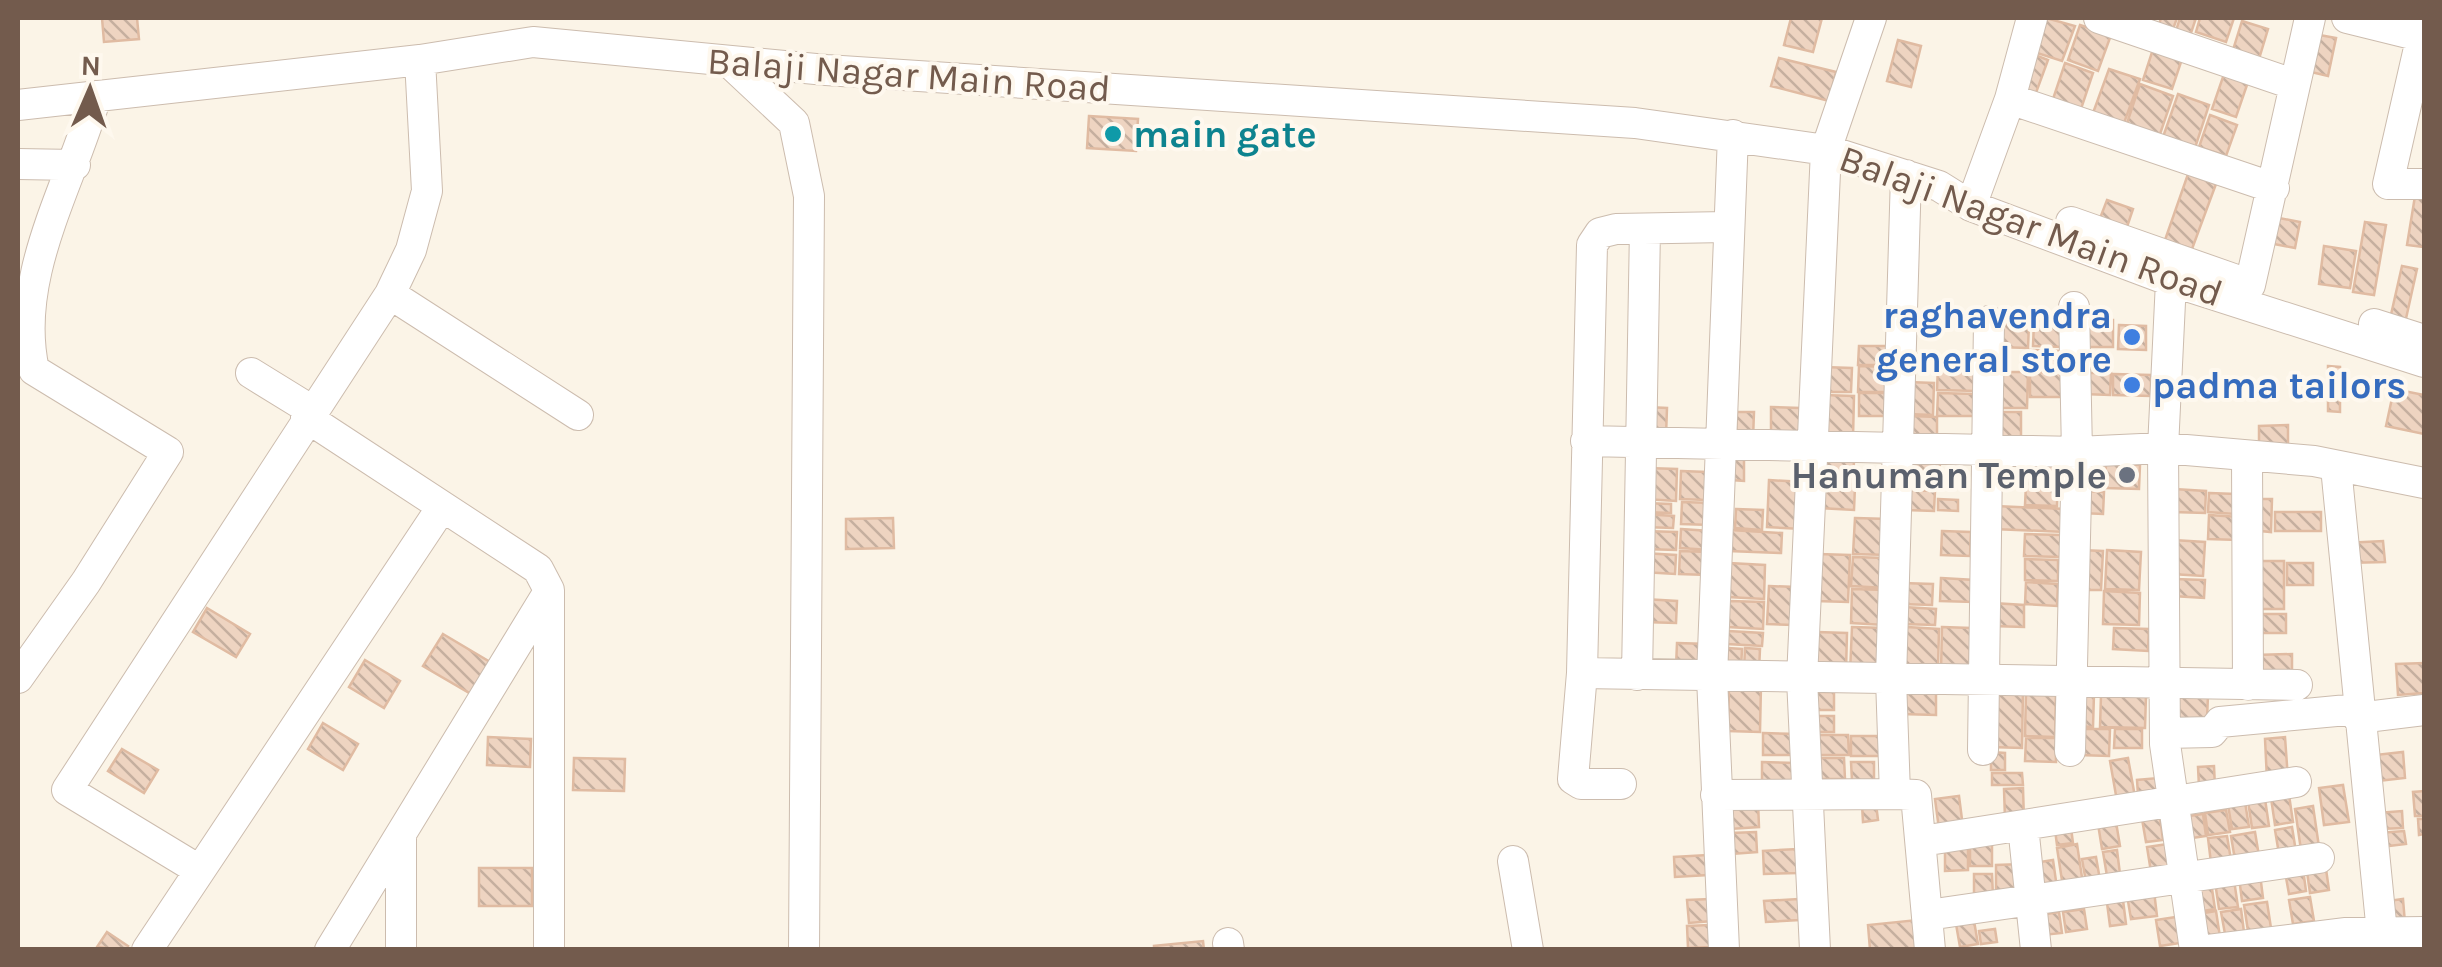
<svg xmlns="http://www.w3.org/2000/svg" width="2442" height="967" viewBox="0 0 2442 967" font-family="Karla,sans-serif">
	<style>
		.building { fill: url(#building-back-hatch); stroke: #e0bba2; stroke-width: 2.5 }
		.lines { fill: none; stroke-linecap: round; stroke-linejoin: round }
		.minor-casing { stroke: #ccbcae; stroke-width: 32 }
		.minor { stroke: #fff; stroke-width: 30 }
		.culture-dot { fill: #0f9aa8; stroke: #fef8ee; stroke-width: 4 }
		.shop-dot { fill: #3f7fe0; stroke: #fef8ee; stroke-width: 4 }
		.worship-dot { fill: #6b7280; stroke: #fef8ee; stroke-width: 4 }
		.labels { text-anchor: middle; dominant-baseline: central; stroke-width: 8; stroke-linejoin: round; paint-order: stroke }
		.street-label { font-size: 38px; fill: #735b4d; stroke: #fef8ee }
		.culture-label { font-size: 38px; font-weight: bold; fill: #0d838f; stroke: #fef8ee; text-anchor: start }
		.shop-label { font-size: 38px; font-weight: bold; fill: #366cbe; stroke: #fef8ee; text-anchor: end }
		.worship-label { font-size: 38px; font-weight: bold; fill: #5b616d; stroke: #fef8ee; text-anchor: end }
	</style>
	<defs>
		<pattern id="building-back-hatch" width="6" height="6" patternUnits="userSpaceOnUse" patternTransform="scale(2.5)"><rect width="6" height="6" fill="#eed4c1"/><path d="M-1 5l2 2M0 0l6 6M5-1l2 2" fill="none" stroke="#c5af9f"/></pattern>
	</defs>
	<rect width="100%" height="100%" fill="#fbf4e7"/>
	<path class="building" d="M102 18H137L139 39 104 42Z
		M1791 18H1822L1813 52 1784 45Z
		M2046 18 2075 26 2062 61 2034 52Z
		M2161 18H2177L2172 32 2158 28Z
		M2180 18H2196L2189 39 2175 34Z
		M2200 18H2234L2226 42 2196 32Z
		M2242 21 2268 29 2259 59 2233 50Z
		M2080 25 2111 35 2098 71 2068 60Z
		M2314 34 2336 38 2328 76 2307 71Z
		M1898 40 1921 46 1911 87 1887 81Z
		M2154 46 2183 56 2172 89 2143 80Z
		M2030 53 2048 60 2033 101 2016 95Z
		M1779 58 1836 72 1829 101 1771 86Z
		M2065 63 2093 73 2079 115 2051 105Z
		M2109 69 2140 79 2124 123 2093 113Z
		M2224 74 2248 82 2236 117 2212 109Z
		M2140 84 2173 96 2159 137 2126 126Z
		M2178 94 2209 105 2195 148 2163 137Z
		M2210 115 2237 125 2226 156 2199 147Z
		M1089 116 1138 119 1136 151 1087 148Z
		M2188 174 2216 184 2192 249 2165 240Z
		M2416 190 2424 191V247L2407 245Z
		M2107 200 2133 209 2126 230 2099 221Z
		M2274 217 2300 222 2295 248 2269 243Z
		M2365 222 2386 225 2374 295 2353 292Z
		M2324 246 2356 251 2350 288 2319 284Z
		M2402 266 2417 269 2405 323 2390 319Z
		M2082 320H2113V347H2082Z
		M2034 321 2063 322V347L2033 346Z
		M1996 324H2029L2028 348 1996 347Z
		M2119 325 2146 326V350L2118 349Z
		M1859 346H1893L1892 365H1858Z
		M2030 350 2061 351 2060 370 2030 369Z
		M1908 354H1924V366L1908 365Z
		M1859 366 1890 367V392H1858Z
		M1938 366H1977V391L1937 390Z
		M2328 366 2340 367V412L2328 411Z
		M1823 367 1852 368 1851 392H1823Z
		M1996 372H2028L2027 408H1995Z
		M2030 372 2065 373V397H2030Z
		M2084 373H2111L2110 395 2083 394Z
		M2113 374 2151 375V396L2113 395Z
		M1908 382 1934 383 1933 415 1907 414Z
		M2394 389 2424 395V434L2386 426Z
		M1859 393H1885V416H1859Z
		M1938 393 1976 394 1975 416H1937Z
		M1823 395 1854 396 1853 438 1822 437Z
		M1647 407 1667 408 1666 436H1646Z
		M1771 407 1800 408 1799 437H1771Z
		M1737 412H1754L1753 439 1736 438Z
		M1994 412H2021V443H1993Z
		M1910 416 1937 417V442L1909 441Z
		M2288 425V444L2259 445V426Z
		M1732 458 1744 459V481L1731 480Z
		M1819 459 1854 460 1853 484 1818 482Z
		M1909 460 1940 461 1939 485 1908 483Z
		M2106 463 2140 465 2139 489 2105 488Z
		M2027 464 2058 465 2057 506 2025 505Z
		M2082 464 2103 465 2102 489 2081 488Z
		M1647 468 1677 469 1676 501 1645 499Z
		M1681 471 1707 472 1706 500 1680 499Z
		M1769 480 1803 482 1802 529 1767 527Z
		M1820 484 1855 486 1854 510 1819 508Z
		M2174 489 2206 491 2205 513 2173 512Z
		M1906 490 1935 491 1934 511 1906 510Z
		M2082 491 2104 492 2103 514 2081 513Z
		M2209 493 2236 494 2235 514 2208 512Z
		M1938 499 1958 500V511L1938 510Z
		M2261 499H2272L2271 532 2261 531Z
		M1682 502 1712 503 1711 525 1681 524Z
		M1645 503 1671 504V513L1644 512Z
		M1995 506 2066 509 2065 532 1994 529Z
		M1736 509 1763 510 1762 530 1735 528Z
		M2275 512H2321V531H2275Z
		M1643 514 1674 516 1673 528 1643 527Z
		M2209 515 2239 517 2238 540 2208 539Z
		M893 518 894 548 846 549V519Z
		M1855 518 1889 519 1888 555 1853 554Z
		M1681 529 1710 531V550L1680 548Z
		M1730 530 1782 533 1781 553 1729 551Z
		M1644 531 1677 532 1676 550 1643 549Z
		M1942 531 1971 532 1970 556 1941 555Z
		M2025 534 2061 535 2060 557 2024 556Z
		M2173 540 2205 542 2203 576 2172 574Z
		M2383 541 2385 562 2346 563 2345 543Z
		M2080 550 2103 551 2101 590H2078Z
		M2107 550 2141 552 2139 590 2105 589Z
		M1680 551 1708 552 1707 575 1679 574Z
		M1643 553 1676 555 1675 574 1643 572Z
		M1818 554 1850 555 1848 602 1816 601Z
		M1853 557 1886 558 1885 588 1851 586Z
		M2025 559 2058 560V581L2025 580Z
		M2258 561H2284V609H2258Z
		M1729 563 1765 565 1764 599 1728 597Z
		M2287 563H2313V585H2287Z
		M1941 578 1975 580 1974 602 1940 601Z
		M2174 579 2205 580 2204 598 2173 596Z
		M2026 582 2058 584 2057 606 2025 604Z
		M1902 583 1933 584 1932 605 1901 604Z
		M1769 586 1796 587 1794 625 1767 624Z
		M1852 589 1886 590 1885 625 1851 623Z
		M2104 591 2140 593 2139 625 2103 624Z
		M1644 599 1677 601 1676 623 1643 622Z
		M1729 601 1764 602 1763 629 1728 627Z
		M1993 603 2024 605V627L1992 626Z
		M1904 607 1936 609 1935 625 1903 624Z
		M207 608 250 634 236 657 193 632Z
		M2259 614H2286V633H2259Z
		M1852 627 1886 628 1884 675 1850 673Z
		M1907 627 1939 629 1938 669 1905 668Z
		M1942 627 1971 628 1969 672 1941 671Z
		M2114 628 2149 629 2148 651 2113 649Z
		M1728 631 1763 633 1762 646 1727 644Z
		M1817 632 1847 633 1846 671 1815 669Z
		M443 634 490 662 471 694 423 666Z
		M1677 643 1709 644 1708 669 1676 667Z
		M1728 648 1742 649 1741 670 1727 669Z
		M1745 648 1760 649 1759 671 1744 670Z
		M2292 654V682H2255V655Z
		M365 660 400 681 384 708 349 687Z
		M2424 663V693L2398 695 2396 664Z
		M1729 685H1761L1760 732 1728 731Z
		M1901 689 1936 690V715L1901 714Z
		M1991 691H2023L2022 748 1990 747Z
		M1815 692H1834V710H1816Z
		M2026 692 2056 693 2055 737 2025 736Z
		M2077 694H2094L2093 727 2076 726Z
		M2172 694 2208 695 2207 720H2172Z
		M2101 695H2146L2145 728 2100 727Z
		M1815 716H1834V732H1815Z
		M323 723 358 744 343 770 308 749Z
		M2078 729H2110L2109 756 2078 755Z
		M2115 729H2142V748H2114Z
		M1763 733 1798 734V755H1763Z
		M1814 735H1848L1849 755H1815Z
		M1851 736H1881V756H1851Z
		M488 737 531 739 530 767 487 765Z
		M2285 737 2288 779 2267 780 2265 739Z
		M2026 738H2056V762L2025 761Z
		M122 749 158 770 144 793 108 771Z
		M1991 752 2005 753V770H1991Z
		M2403 752 2405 778 2377 781 2375 755Z
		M574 758 625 759 624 791 573 790Z
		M1813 758H1844L1845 779H1813Z
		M2128 758 2135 797 2117 801 2110 761Z
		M1762 762 1796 763 1795 782 1762 781Z
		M1851 762H1874V781H1852Z
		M2214 766 2215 787H2199L2198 767Z
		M1992 773H2022L2023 785H1992Z
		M2158 778 2159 793 2138 795 2137 780Z
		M2343 785 2349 822 2324 825 2319 788Z
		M2023 788 2024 820H2005L2004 789Z
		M2424 791V816H2415L2413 792Z
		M2289 795 2293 822 2275 825 2271 798Z
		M1959 796 1963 827 1939 829 1935 799Z
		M2265 799 2269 826 2252 828 2248 801Z
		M1758 801 1759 827 1730 829 1728 802Z
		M2245 802 2249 827 2232 829 2228 805Z
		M1876 804 1878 820 1863 822 1862 805Z
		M2313 806 2319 847 2301 850 2295 809Z
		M2226 810 2230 832 2208 835 2205 813Z
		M2402 811 2403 828 2380 829 2378 813Z
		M2203 814 2206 836 2185 839 2182 817Z
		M2160 817 2163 840 2146 842 2142 819Z
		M2418 819H2424V834L2419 835Z
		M2116 822 2120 846 2102 849 2098 824Z
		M2292 827 2296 852 2279 854 2275 830Z
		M2071 828 2073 843 2057 845 2055 830Z
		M2404 831 2406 844 2380 847 2379 833Z
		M1756 832 1757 852 1732 854 1731 833Z
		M2255 832 2259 856 2235 860 2231 836Z
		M2227 836 2231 860 2211 863 2208 838Z
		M1992 840V866H1970V841Z
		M2077 844 2083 884 2063 887 2057 848Z
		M2168 844 2172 869 2151 872 2147 847Z
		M1968 846V870L1945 871V847Z
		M1797 849 1798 873 1764 874 1763 851Z
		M2117 850 2120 874 2107 876 2103 852Z
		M1707 855 1708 875 1675 877 1674 857Z
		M2096 857 2100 880 2086 882 2082 859Z
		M2053 860 2057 888 2038 891 2034 863Z
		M2325 862 2329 890 2310 893 2306 865Z
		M2022 864V893L1996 894V865Z
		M479 868H532V906H479Z
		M2303 869 2306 891 2289 894 2285 872Z
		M1974 874H1992L1993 896 1974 897Z
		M2260 874 2263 898 2242 901 2239 877Z
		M2234 880 2238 907 2219 909 2215 882Z
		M2211 882 2215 909 2197 912 2193 884Z
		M2154 891 2157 916 2131 919 2127 895Z
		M2310 897 2314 921 2293 924 2289 900Z
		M1710 899 1712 921 1689 923 1687 900Z
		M1798 899 1799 920 1766 922 1764 901Z
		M2403 899 2405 923 2390 925 2388 901Z
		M2123 900 2126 924 2110 926 2107 903Z
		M2267 902 2271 928 2248 931 2244 905Z
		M2084 909 2087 929 2066 932 2063 912Z
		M2241 909 2244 932 2225 934 2221 912Z
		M2216 911 2220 937 2201 940 2198 914Z
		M2059 912 2062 933 2043 935 2040 915Z
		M2176 917 2180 943 2160 946 2156 920Z
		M1917 920 1919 950H1870L1868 925Z
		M1974 921 1978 944 1960 947 1956 924Z
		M1709 925 1711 947 1688 948 1687 926Z
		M1995 929 1997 942 1981 944 1979 931Z
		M107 932 128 946 125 950 97 947Z
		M1203 941 1204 950H1154V946Z"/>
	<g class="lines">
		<defs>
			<path id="minor" d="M2099 18 2293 84
				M2347 18 2424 37
				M2424 26 2388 184H2424
				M730 63 794 123 809 196 804 950
				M2010 99 2274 188
				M18 105 420 60 533 42 826 70 1635 123 1826 150 1939 186 1971 206 2171 281 2424 362
				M18 164 75 165
				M1906 175 1891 679 1895 794 1916 795 1930 950
				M1971 206 2010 99 2032 18
				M2071 222 2245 283
				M2171 281 2163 448 2165 744 2195 950
				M2250 285 2310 18
				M390 294 578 415
				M2374 324 2424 340
				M251 373 311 410
				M306 417 538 569 549 590V950
				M1586 441 2077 452 2163 448 2314 461 2424 483
				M2247 457 2248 685
				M2336 467 2382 933
				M1582 673 2297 685
				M1637 675 1645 229
				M18 678 86 582 168 452 34 370C13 276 71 185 96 96
				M2358 718 2424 710
				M2165 733 2212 732 2220 722 2358 709
				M1983 750 1989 321
				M2070 751 2077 452 2074 307
				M1621 784H1581L1573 779 1582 673 1592 245 1600 233 1616 229 1726 227
				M1716 795 1895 794
				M2023 826 2036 950
				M401 836V950
				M1922 841 2296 782
				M1513 861 1528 950
				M199 870 67 790 390 294 411 250 427 191 420 60
				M1928 915 2319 858
				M1228 943 1229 950
				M147 950 442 507
				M330 950 548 593
				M1724 950 1712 677 1733 135
				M1815 950 1802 679 1826 150 1871 18
				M2208 950 2346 933 2424 932"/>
		</defs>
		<use href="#minor" class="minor-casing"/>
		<use href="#minor" class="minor"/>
	</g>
	<circle class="culture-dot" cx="1113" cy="134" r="10"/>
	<g class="shop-dot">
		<circle cx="2132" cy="337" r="10"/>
		<circle cx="2132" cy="385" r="10"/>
	</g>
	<circle class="worship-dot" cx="2127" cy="475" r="10"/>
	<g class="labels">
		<g class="street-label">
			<text transform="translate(909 75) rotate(4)">Balaji Nagar Main Road</text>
			<text transform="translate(2031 226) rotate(20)">Balaji Nagar Main Road</text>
		</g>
		<g class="culture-label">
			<text x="1133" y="134">main gate</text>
		</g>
		<g class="shop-label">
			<text x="2112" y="315">raghavendra<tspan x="2112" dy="44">general store</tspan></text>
			<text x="2152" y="385" text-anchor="start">padma tailors</text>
		</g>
		<g class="worship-label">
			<text x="2107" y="475">Hanuman Temple</text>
		</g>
	</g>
	<rect width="2442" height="967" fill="none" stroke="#735b4d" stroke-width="40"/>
	<g transform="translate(90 90) rotate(2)" stroke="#fef8ee" stroke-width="8" paint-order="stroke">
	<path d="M0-8L18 38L0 25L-18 38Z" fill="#735b4d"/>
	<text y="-15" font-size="28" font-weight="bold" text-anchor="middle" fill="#735b4d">N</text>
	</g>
</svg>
